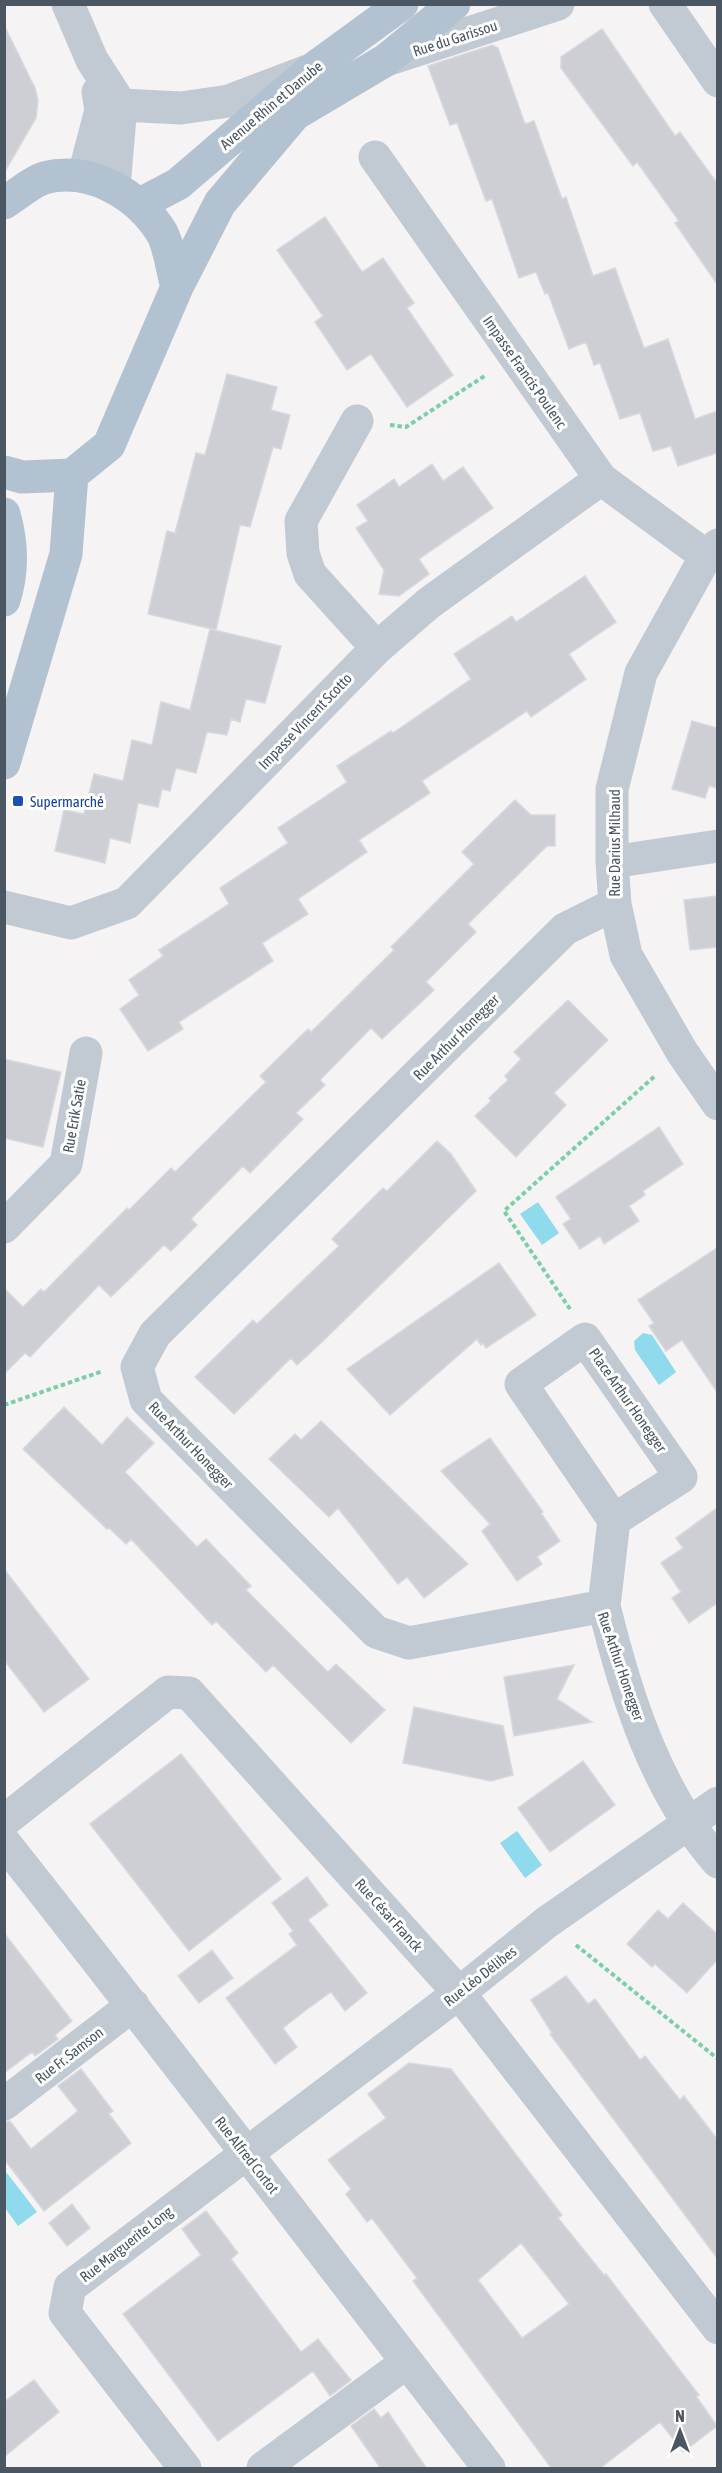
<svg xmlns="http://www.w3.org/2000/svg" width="722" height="2473" viewBox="0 0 722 2473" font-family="'Asap Condensed',sans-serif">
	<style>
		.water { fill: #90daee }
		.building { fill: #cdcfd5; stroke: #d7d9de; stroke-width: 1.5; fill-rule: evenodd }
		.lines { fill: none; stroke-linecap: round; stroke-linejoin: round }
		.path { stroke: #7ad0a6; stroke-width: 4; stroke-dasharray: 4.5 3; stroke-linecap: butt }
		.minor { stroke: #c1cad2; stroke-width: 33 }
		.major { stroke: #b3c2d1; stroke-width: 33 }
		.transit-dot { fill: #1a4fb4; stroke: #fff; stroke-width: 2 }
		.labels { text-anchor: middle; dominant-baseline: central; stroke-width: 6; stroke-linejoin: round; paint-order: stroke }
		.street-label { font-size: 15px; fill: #4a5661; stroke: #fff }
		.transit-label { font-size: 15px; fill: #164399; stroke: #fff; text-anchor: start }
	</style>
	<rect width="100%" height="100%" fill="#f5f3f3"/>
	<path class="water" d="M538 1202 559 1233 542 1245 520 1214Z
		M643 1333 652 1335 676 1372 659 1385 635 1350 634 1341Z
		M517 1831 542 1865 525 1878 500 1843Z
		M7 2173 37 2212 18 2226 5 2208V2175Z"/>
	<path class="building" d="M4 25 35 88 38 100 36 118 4 173Z
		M602 29 675 136 680 132 717 183V284L675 223 679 221 637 162 633 166 561 68V57Z
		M492 45 498 48 525 124 534 121 562 199 566 197 593 276 615 268 644 348 668 339 695 419 717 411V453L678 466 671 446 653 451 640 413 620 419 600 363 594 365 586 342 569 349 548 293 545 294 536 272 519 278 492 199 486 201 457 123 450 125 428 66Z
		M325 217 362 272 383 258 414 303 407 308 453 375 407 407 371 354 347 370 315 322 323 316 277 250Z
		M227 374 277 387 271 410 290 415 281 449 273 447 250 527 240 525 216 630 148 614 167 531 175 533 196 453 205 455Z
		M432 464 443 481 463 467 493 508 419 559 429 574 399 596 379 594 384 570 356 528 368 521 357 505 394 479 399 487Z
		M585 576 616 622 569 654 586 679 531 717 527 711 422 781 430 793 359 840 367 852 298 899 308 914 262 943 273 961 179 1022 183 1029 148 1051 120 1009 139 995 129 980 163 956 159 950 229 904 220 888 288 843 278 828 347 782 337 766 391 731 393 733 471 679 454 654 512 616 516 622Z
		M210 629 281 646 265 703 246 699 240 722 231 719 227 735 207 732 196 773 176 768 170 791 162 789 158 807 138 803 130 843 110 838 105 863 55 851 64 810 84 814 94 774 123 781 132 740 152 745 161 702 190 710Z
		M692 721 717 728V788L709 786 705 798 672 789Z
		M515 800 531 815H555V846H547L468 924 476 932 426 982 434 990 382 1039 371 1028 320 1080 325 1085 296 1113 303 1119 250 1173 243 1166 191 1219 197 1225 171 1251 164 1245 111 1297 99 1285 30 1357 25 1353 4 1374V1288L23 1307 41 1289 44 1292 127 1208 129 1210 171 1168 175 1172 266 1082 260 1076 308 1029 311 1032 394 950 391 947 474 864 462 852Z
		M717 896V947L690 950 684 900Z
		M568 1000 608 1040 554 1093 566 1105 516 1157 475 1116 491 1101 489 1098 508 1080 505 1076 521 1059 514 1052Z
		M4 1059 61 1072 43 1147 4 1138Z
		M659 1127 683 1164 643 1191 645 1195 629 1206 639 1221 604 1244 600 1236 580 1249 563 1224 571 1219 556 1197Z
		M437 1141 451 1154 476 1191 322 1342 297 1365 291 1358 234 1414 195 1377 253 1320 257 1324 339 1246 332 1239 383 1188 387 1191Z
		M717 1248V1392L682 1340 666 1351 649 1326 654 1323 638 1300Z
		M499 1263 536 1315 486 1348 483 1343 481 1345 477 1339 390 1415 347 1369Z
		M64 1407 102 1445 127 1417 154 1443 125 1472 197 1547 206 1539 251 1586 246 1590 328 1672 336 1664 385 1710 351 1743 273 1665 266 1672 216 1621 212 1625 131 1539 126 1544 109 1528 107 1529 23 1449Z
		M321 1421 343 1442 468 1564 424 1598 407 1577 398 1584 338 1508 329 1517 269 1459 295 1434 301 1440Z
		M490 1438 543 1512 541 1513 560 1541 537 1557 542 1564 517 1581 482 1531 490 1524 441 1471Z
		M717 1508V1603L689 1623 672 1598 681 1592 661 1563 683 1548 676 1538Z
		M4 1569 89 1679 44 1712 4 1660Z
		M574 1665 557 1699 592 1722 514 1736 504 1677Z
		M414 1707 503 1726 513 1775 491 1781 403 1763Z
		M181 1754 281 1879 189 1951 90 1824Z
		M583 1761 615 1805 550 1852 518 1808Z
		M307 1877 328 1905 308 1920 367 1993 345 2011 331 1992 306 2010 283 2028 297 2047 275 2064 226 1998 297 1945 289 1934 293 1931 272 1903Z
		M683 1903 717 1934V1960L687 1993 655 1964 652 1967 627 1944 658 1910 668 1919Z
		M4 1933 72 2021 55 2035 58 2039 35 2056 32 2052 4 2073Z
		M212 1950 233 1978 199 2003 178 1976Z
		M566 1976 588 2004 595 1999 640 2060 645 2056 680 2100 684 2096 717 2139V2258L550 2034 552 2033 531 2000Z
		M409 2063 451 2069 562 2215 558 2218 604 2275 606 2274 699 2395 696 2396 717 2426 683 2452 660 2422 599 2469H552L413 2281 417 2278 372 2218 367 2222 346 2194 351 2189 328 2160 386 2118 368 2094ZM521 2243 569 2304 522 2338 478 2280Z
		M81 2069 113 2111 109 2114 131 2143 44 2211 4 2159V2122L10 2121 31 2149 78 2111 58 2086Z
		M72 2204 90 2228 67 2246 49 2223Z
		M206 2211 238 2253 231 2259 301 2352 318 2339 351 2380 330 2396 313 2371 218 2441 123 2314 201 2255 182 2229Z
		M34 2380 59 2412 4 2457V2402Z
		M374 2409 381 2418 388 2412 427 2469H381L351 2426Z"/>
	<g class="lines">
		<path class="path" d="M390 425 406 427 486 375
			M570 1309 504 1211 656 1075
			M4 1405 103 1371
			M576 1945 718 2059"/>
		<path class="minor" d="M68 4 92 60 121 105 114 187
			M665 4 718 81
			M386 60 558 4
			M121 105 181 108 229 101 308 71
			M375 157 601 479 706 556
			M84 175 101 110 98 92
			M357 421 301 521 303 553 310 574 377 648
			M718 545 706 556 641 673 612 789V862L615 904 626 955 682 1052 718 1104
			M612 862 718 846
			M615 904 565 929 155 1334 137 1367 146 1400 376 1632 409 1643 604 1606C626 1696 656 1791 718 1862
			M4 907 71 923 127 903 377 648 429 603 601 479
			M4 1227 66 1164 86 1053
			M604 1606 614 1520 681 1477 585 1339 521 1384 614 1520
			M4 1821 168 1692 189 1693 459 1993 718 2328
			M4 1842C168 2049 328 2260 489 2468
			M4 2104 133 2005
			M185 2468 65 2313 70 2287 459 1993 547 1922 718 1803
			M263 2468 407 2362"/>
		<path class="major" d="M4 203C16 196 31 182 44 178 90 166 138 194 162 233 170 248 172 270 177 287
			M140 204 178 184 310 71 402 4
			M4 472 22 477 72 475 109 445 177 287 220 203 295 114 386 60 454 4
			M4 514C12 542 13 572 4 600
			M4 763 66 554 72 475"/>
	</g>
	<rect class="transit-dot" x="12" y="795" width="12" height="12" rx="3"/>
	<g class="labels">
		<g class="street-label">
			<text transform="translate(455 38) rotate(-18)">Rue du Garissou</text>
			<text transform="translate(271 105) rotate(-40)">Avenue Rhin et Danube</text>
			<text transform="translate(525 372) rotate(55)">Impasse Francis Poulenc</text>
			<text transform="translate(305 721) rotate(-46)">Impasse Vincent Scotto</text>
			<text transform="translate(614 843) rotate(-90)">Rue Darius Milhaud</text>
			<text transform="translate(456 1037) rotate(-45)">Rue Arthur Honegger</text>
			<text transform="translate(74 1116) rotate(-80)">Rue Erik Satie</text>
			<text transform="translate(628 1400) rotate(55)">Place Arthur Honegger</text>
			<text transform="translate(191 1445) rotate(46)">Rue Arthur Honegger</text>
			<text transform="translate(621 1666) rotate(71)">Rue Arthur Honegger</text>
			<text transform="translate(389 1915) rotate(48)">Rue César Franck</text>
			<text transform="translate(480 1976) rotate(-38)">Rue Léo Délibes</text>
			<text transform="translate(69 2055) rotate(-38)">Rue Fr. Samson</text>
			<text transform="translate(247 2155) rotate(52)">Rue Alfred Cortot</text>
			<text transform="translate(126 2244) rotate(-38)">Rue Marguerite Long</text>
		</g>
		<g class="transit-label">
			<text x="30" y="801">Supermarché</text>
		</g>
	</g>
	<rect width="722" height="2473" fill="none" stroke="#4a5661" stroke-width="12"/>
	<g transform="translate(680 2431)" stroke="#ffffff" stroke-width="4.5" paint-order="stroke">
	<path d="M0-4.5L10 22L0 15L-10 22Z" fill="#4a5661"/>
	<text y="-9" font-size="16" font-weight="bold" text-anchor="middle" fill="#4a5661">N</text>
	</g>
</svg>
